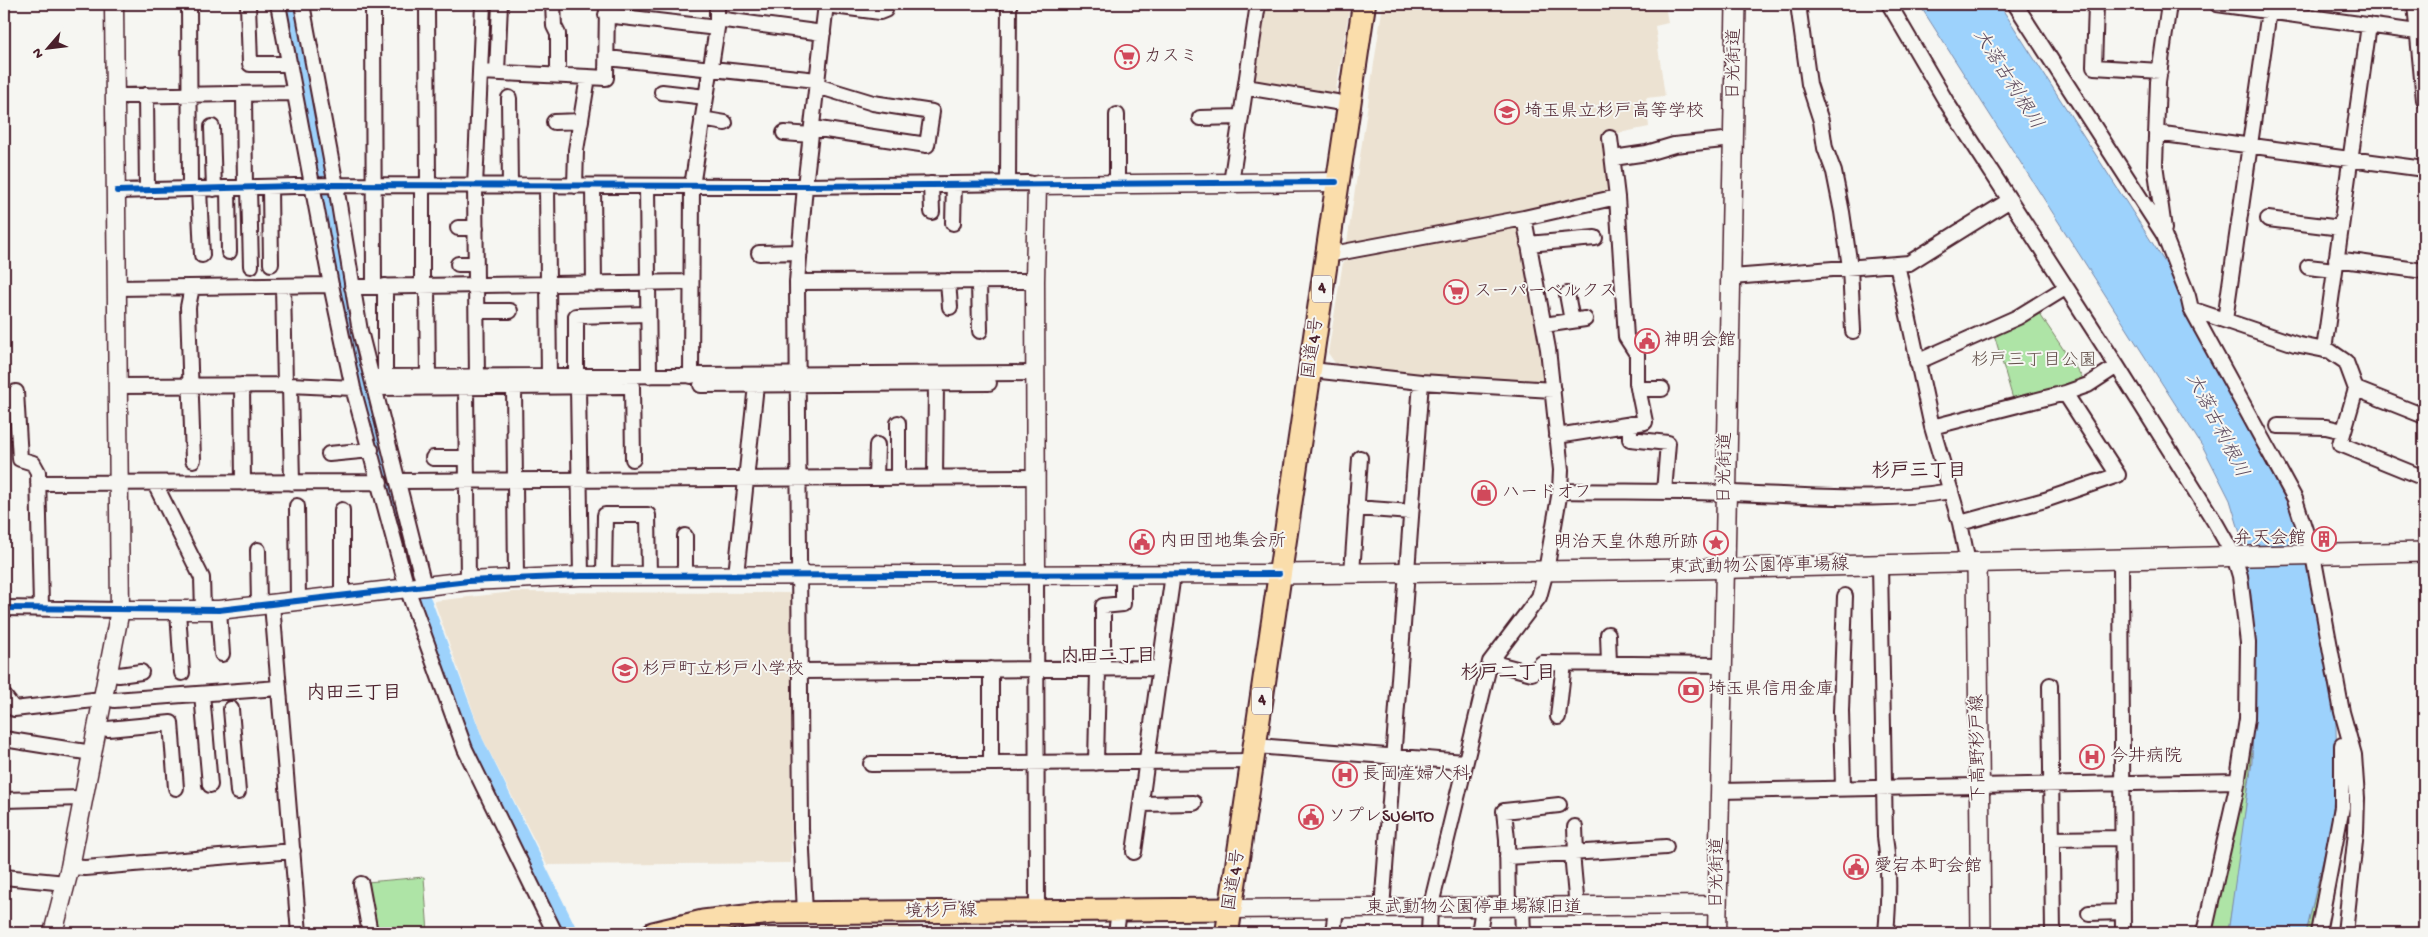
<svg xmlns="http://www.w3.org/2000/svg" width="2428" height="937" viewBox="0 0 2428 937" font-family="'Gochi Hand','Klee One',sans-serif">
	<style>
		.built { fill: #ece2d2 }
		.green { fill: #aee4a6; stroke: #7c8268 }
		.water { fill: #9dd2fc; stroke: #7c8aa8 }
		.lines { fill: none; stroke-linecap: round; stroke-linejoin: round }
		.river { stroke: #9dd2fc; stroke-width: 21 }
		.minor-casing { stroke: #4a1f2b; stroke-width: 18 }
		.tertiary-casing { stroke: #4a1f2b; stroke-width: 21 }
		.secondary-casing { stroke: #4a1f2b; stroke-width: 22 }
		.primary-casing { stroke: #4a1f2b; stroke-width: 25 }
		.trunk-casing { stroke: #4a1f2b; stroke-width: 26 }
		.minor { stroke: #f6f6f2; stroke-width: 14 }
		.tertiary { stroke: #f6f6f2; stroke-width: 18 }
		.secondary { stroke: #f6f6f2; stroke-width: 19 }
		.primary { stroke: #faddab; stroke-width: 21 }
		.trunk { stroke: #faddab; stroke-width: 22 }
		.cycleway-casing { stroke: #f6f6f2; stroke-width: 9 }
		.cycleway { stroke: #0057b8; stroke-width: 6 }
		.labels { text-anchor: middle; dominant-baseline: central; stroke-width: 4; stroke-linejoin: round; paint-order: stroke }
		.shield { fill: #f6f6f2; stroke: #7e6067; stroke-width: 1 }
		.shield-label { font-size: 16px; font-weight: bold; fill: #4a1f2b }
		.poi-label { font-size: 18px; fill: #4a1f2b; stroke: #f6f6f2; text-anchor: start }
		.street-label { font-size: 18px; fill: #4a1f2b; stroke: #f6f6f2 }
		.park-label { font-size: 18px; fill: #63504a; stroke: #f6f6f2 }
		.water-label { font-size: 19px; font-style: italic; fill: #5f4c5f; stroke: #f6f6f2 }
		.neighbourhood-label { font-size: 19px; font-weight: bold; fill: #4a1f2b; stroke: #f6f6f2 }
	</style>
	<rect width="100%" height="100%" fill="#f6f6f2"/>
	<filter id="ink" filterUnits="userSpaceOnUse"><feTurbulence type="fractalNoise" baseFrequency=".02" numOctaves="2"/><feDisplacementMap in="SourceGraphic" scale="10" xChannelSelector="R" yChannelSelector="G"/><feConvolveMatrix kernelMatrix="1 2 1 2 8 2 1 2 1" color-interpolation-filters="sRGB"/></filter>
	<g filter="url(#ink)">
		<path class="built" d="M1267 4H1350L1335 96 1255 83Z
			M1383 4H1672L1665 5 1668 23 1655 26 1665 96 1646 98 1649 127 1604 136 1612 192 1346 249Z
			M1516 223 1521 225 1547 378 1542 382 1349 368 1348 364 1335 363 1328 353 1343 262Z
			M513 592 792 593 791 863 547 865 483 739 434 601Z
			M904 925 922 930H946L958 927 963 933H718L785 927Z"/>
		<path class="green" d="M2037 310 2084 380 2013 399 1994 334Z
			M2253 742 2242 843 2228 933H2210Z
			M2337 769 2336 824 2312 933H2306L2331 826Z
			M424 877 428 933H376L367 882Z"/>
		<path class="water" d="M1919 4H1999L2171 272 2199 338 2292 512 2303 543 2335 687 2337 769 2331 826 2306 933H2228L2252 762 2254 676 2252 602 2243 543 2230 500 2204 449Z"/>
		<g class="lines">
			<path class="river" d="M288 4 356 350 413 571
				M421 602 473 743 567 933"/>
			<defs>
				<path id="minor" d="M189 4 190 189
					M248 4 250 64H290
					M278 4 331 285 353 388 407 588 465 749 555 933
					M302 4 336 186 360 331 424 586
					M373 4 374 286
					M427 4 428 186
					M553 4 554 26 558 34V75
					M1798 4 1809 84 1821 121 1825 148 1834 172 1842 212 1850 267 1853 331
					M1889 4 1947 103 2117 366 2216 524 2234 556 2240 576 2248 643 2247 719 2236 791 2204 933
					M2015 4 2164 235 2188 296 2191 309 2295 499 2313 555 2342 712 2354 755 2357 798 2356 832 2345 933
					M2096 4 2094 67 2160 71
					M2217 4 2424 33
					M2415 4 2424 100
					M826 5 880 12 885 10 886 4
					M606 15 717 28
					M717 19 823 33
					M607 58 817 80
					M481 72 588 77
					M497 72 500 4
					M1246 87 1336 102
					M662 92 706 97
					M244 94 245 188
					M146 95 147 190
					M116 96 294 93
					M509 98 510 186
					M1200 118 1241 117
					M702 119 725 123
					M554 122 581 121
					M212 127 214 189
					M812 128 927 145 932 112 873 103 817 86
					M784 133 811 135
					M2156 133 2424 169
					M1610 138 1617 197
					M1613 158 1647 153 1674 145 1734 139
					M1008 183 1009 4
					M1231 183 1258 4
					M931 184 932 212
					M1117 184V115
					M547 186 549 377
					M575 186 576 150 588 77 606 78 607 4
					M593 186 594 284
					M647 186 649 376
					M422 187V286
					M228 188 229 252
					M249 188 251 266
					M270 188 271 264
					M199 189 202 255
					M117 191 332 185 805 186 1028 183 1037 185
					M1524 218 1617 197 1626 337 1637 354V383L1645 422 1557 436
					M2268 219 2341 228
					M953 223 954 184
					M458 228H476
					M2164 229 2155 164 2158 82 2169 4
					M1528 244 1595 238
					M759 253 800 252
					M1327 255 1524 218 1548 349 1561 470 1560 491 1546 571 1539 597 1490 662 1430 909 1429 933
					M2336 259 2424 271
					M458 264H476
					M1897 264 1932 427 1960 523 1968 563
					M2308 267 2335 270
					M1732 277 1909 263 2010 200
					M948 281 950 307
					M979 281 980 331
					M797 282 1035 281
					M283 286 285 385
					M385 286V377
					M427 286 428 378
					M192 287 188 307 193 460
					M352 287 690 282
					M117 288 331 285
					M1567 294 1572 321
					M2191 309 2295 344 2330 351 2346 362 2356 389 2424 416
					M477 311H510
					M2225 320 2270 4
					M1544 325 1585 319
					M2324 350 2369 25
					M1917 362 2018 317 2065 288
					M1312 370 1421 382 1553 390
					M691 376 692 186 717 28V4
					M372 377 1036 373
					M576 377V316L647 314
					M477 378 475 186 483 4
					M242 385 243 483
					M290 385 292 483
					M701 385 989 383
					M118 386 290 385 353 388
					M632 386 633 459
					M578 387 581 576
					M375 388 624 386
					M466 388 468 581
					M514 388 516 578
					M1638 389H1662
					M2356 389 2340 444 2424 478
					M16 392 20 459 33 463 38 472 41 607
					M1630 424V439L1668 443 1664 492
					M2278 426 2326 427 2343 431
					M1932 427 2065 393 2088 385 2117 366
					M329 454 371 450
					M433 458H467
					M876 477 877 445
					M898 477V423
					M935 477 936 384
					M398 481 1036 477
					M38 483 380 482
					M155 484 202 578 203 610
					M1560 491C1626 492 1692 491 1757 494 1821 496 1887 502 1951 491
					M297 506 298 601
					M1356 508 1411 512
					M342 510V596
					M1960 523 2045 500 2118 475 2065 393
					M258 550 259 605
					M2121 559 2123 933
					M1880 565 1885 837C1890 870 1889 900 1886 933
					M1352 573 1360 458
					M604 575 605 515H648L649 575
					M736 575 756 385
					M1036 575 1037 911
					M685 576V536
					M272 604 299 933
					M4 608 120 610
					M219 610 222 654
					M178 611 182 673
					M1608 634 1609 664
					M1490 662 1532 673 1542 663 1722 665
					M991 669V763
					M1103 669V606L1123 604V575
					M802 671 1159 668
					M107 673 119 675 141 672
					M2050 685 2053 933
					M202 694 210 785
					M4 696 14 709 102 699
					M114 700 278 688
					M231 709 238 792
					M1558 717 1564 663
					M108 729 171 723 176 788
					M4 739 92 753
					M1256 746 1465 762
					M1096 763 1098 669
					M871 764 1253 761
					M1843 787 1841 711 1845 596
					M1719 791 2238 781
					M4 800 83 798
					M1141 804 1194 803
					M1575 827 1576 853
					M2052 839 2122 838
					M1134 852 1173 574
					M1572 853 1577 908
					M1507 857 1666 847
					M70 867 85 868 293 851
					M4 877 66 883
					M361 884 370 933
					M1508 908 1507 839 1504 811 1559 805
					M1522 908 1523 933
					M1382 909 1421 382
					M805 913 801 829 797 282 805 186 826 4
					M2089 913 2123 912
					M1116 933 1119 911
					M1333 933 1336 909
					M1479 933 1483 909
					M2318 933 2342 807V745"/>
				<path id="tertiary" d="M1036 575 1035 281 1037 185 1336 182
					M120 610H219L468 581 581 576 1279 574
					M1231 909 1717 905
					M53 933 70 867 120 610 114 4
					M1717 933 1725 568"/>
				<path id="secondary" d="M1977 563 1981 933
					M1725 568 1736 4
					M1279 574 1698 569 2424 552"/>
				<path id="primary" d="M653 933 703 921 771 913 1231 909"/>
				<path id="trunk" d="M1227 933 1364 4"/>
			</defs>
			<use href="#minor" class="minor-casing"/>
			<use href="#tertiary" class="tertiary-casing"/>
			<use href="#secondary" class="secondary-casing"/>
			<use href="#primary" class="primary-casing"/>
			<use href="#trunk" class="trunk-casing"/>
			<use href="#minor" class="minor"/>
			<use href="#tertiary" class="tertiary"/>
			<use href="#secondary" class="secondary"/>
			<use href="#primary" class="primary"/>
			<use href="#trunk" class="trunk"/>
			<defs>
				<path id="cycleway" d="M117 191 332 185 805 186 1336 182
					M4 608 219 610 468 581 581 576 1279 574"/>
			</defs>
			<use href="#cycleway" class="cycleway-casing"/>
			<use href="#cycleway" class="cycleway"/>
		</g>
	</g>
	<defs>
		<symbol id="supermarket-ring" viewBox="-11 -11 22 22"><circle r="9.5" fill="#f6f6f2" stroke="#d1495b" stroke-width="1.5"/><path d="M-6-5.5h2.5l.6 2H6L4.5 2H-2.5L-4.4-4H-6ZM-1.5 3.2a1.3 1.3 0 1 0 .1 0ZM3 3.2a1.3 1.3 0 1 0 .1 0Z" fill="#d1495b"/></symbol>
		<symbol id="school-ring" viewBox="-11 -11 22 22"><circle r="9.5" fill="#f6f6f2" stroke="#d1495b" stroke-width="1.5"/><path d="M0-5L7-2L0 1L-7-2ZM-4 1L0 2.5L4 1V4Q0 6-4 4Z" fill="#d1495b"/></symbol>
		<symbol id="civic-ring" viewBox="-11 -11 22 22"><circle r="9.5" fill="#f6f6f2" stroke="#d1495b" stroke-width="1.5"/><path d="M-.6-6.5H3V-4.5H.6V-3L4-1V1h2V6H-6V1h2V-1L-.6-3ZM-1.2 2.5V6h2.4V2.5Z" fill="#d1495b"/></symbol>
		<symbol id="shop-ring" viewBox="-11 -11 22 22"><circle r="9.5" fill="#f6f6f2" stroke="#d1495b" stroke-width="1.5"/><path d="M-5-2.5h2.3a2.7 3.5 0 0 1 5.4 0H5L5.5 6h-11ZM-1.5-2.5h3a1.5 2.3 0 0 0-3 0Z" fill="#d1495b"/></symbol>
		<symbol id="building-ring" viewBox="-11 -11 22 22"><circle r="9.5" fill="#f6f6f2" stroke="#d1495b" stroke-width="1.5"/><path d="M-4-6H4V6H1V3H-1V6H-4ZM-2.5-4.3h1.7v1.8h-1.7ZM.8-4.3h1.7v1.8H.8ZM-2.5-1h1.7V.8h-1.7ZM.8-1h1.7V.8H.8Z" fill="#d1495b"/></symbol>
		<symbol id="sight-ring" viewBox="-11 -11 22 22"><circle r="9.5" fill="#f6f6f2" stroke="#d1495b" stroke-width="1.5"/><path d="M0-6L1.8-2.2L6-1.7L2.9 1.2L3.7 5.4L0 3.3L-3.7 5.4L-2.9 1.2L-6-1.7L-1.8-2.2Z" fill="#d1495b"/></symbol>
		<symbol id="bank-ring" viewBox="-11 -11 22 22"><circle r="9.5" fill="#f6f6f2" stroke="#d1495b" stroke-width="1.5"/><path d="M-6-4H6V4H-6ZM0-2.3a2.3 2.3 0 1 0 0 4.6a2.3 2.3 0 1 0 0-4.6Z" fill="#d1495b"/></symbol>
		<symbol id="hospital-ring" viewBox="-11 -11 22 22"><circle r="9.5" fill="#f6f6f2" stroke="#d1495b" stroke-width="1.5"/><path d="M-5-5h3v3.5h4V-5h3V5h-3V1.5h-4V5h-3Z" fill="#d1495b"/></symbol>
	</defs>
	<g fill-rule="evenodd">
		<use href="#supermarket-ring" x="1113" y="43" width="28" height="28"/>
		<use href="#school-ring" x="1493" y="98" width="28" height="28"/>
		<use href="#supermarket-ring" x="1442" y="278" width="28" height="28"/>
		<use href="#civic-ring" x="1633" y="327" width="28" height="28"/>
		<use href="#shop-ring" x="1470" y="479" width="28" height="28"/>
		<use href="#building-ring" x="2310" y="525" width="28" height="28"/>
		<use href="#civic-ring" x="1128" y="528" width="28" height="28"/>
		<use href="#sight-ring" x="1702" y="529" width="28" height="28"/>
		<use href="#school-ring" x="611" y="656" width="28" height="28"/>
		<use href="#bank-ring" x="1677" y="676" width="28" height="28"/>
		<use href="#hospital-ring" x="2078" y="743" width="28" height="28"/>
		<use href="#hospital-ring" x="1331" y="761" width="28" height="28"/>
		<use href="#civic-ring" x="1297" y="803" width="28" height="28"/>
		<use href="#civic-ring" x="1842" y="853" width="28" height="28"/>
	</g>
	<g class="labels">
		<g class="shield">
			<rect x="1312" y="275.5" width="20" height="27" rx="4"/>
			<rect x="1252" y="687.5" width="20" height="27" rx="4"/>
		</g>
		<g class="shield-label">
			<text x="1322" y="289">4</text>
			<text x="1262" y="701">4</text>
		</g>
		<g class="poi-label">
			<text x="1144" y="57">カスミ</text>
			<text x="1524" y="112">埼玉県立杉戸高等学校</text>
			<text x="1474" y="292">スーパーベルクス</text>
			<text x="1664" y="341">神明会館</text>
			<text x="1502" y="493">ハードオフ</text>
			<text x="2306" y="539" text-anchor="end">弁天会館</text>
			<text x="1160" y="542">内田団地集会所</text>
			<text x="1698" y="543" text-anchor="end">明治天皇休憩所跡</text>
			<text x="642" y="670">杉戸町立杉戸小学校</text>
			<text x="1708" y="690">埼玉県信用金庫</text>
			<text x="2110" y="757">今井病院</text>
			<text x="1362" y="775">長岡産婦人科</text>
			<text x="1328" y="817">ソプレSUGITO</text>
			<text x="1874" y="867">愛宕本町会館</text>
		</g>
		<g class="street-label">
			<text transform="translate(1735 64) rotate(-89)">日光街道</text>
			<text transform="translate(1314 348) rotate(-82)">国道4号</text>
			<text transform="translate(1726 468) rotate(-89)">日光街道</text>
			<text transform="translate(1759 567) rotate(-1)">東武動物公園停車場線</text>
			<text transform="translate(1979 748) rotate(-91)">下高野杉戸線</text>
			<text transform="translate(1718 873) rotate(-89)">日光街道</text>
			<text transform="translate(1235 880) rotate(-81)">国道4号</text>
			<text x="1474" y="908">東武動物公園停車場線旧道</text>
			<text transform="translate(941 912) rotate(-1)">境杉戸線</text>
		</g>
		<g class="park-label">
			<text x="2034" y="361">杉戸三丁目公園</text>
		</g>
		<g class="water-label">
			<text transform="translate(2007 80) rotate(58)">大落古利根川</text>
			<text transform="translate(2216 426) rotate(63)">大落古利根川</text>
		</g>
		<g class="neighbourhood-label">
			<text x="1919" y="472">杉戸三丁目</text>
			<text x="1108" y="657">内田二丁目</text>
			<text x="1508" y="674">杉戸二丁目</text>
			<text x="354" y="694">内田三丁目</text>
		</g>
	</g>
	<rect width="2428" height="937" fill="none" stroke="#f6f6f2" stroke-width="20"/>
	<rect x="10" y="10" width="2408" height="917" fill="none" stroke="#4a1f2b" stroke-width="2" filter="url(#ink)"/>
	<g transform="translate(48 48) rotate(242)" stroke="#f6f6f2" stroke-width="4" paint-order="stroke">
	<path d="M0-4L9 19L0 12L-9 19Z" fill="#4a1f2b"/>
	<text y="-8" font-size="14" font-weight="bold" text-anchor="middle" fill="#4a1f2b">N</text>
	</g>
</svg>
